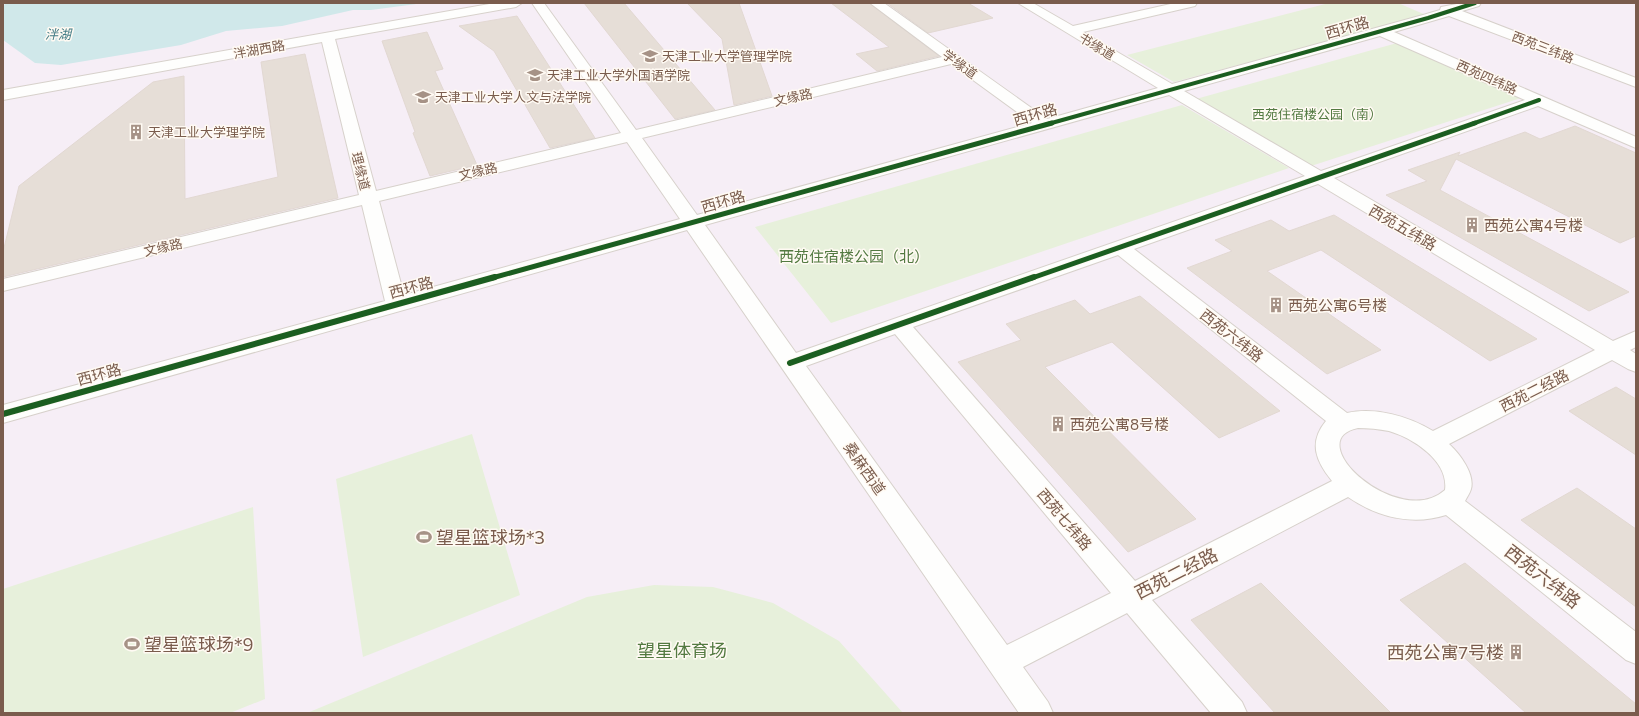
<svg xmlns="http://www.w3.org/2000/svg" width="1639" height="716" viewBox="0 0 1639 716" font-family="Commissioner,'Noto Sans SC',sans-serif">
	<style>
		.education { fill: #f6eef6 }
		.green { fill: #e7f0db }
		.water { fill: #d0e8ea }
		.building { fill: #e6ded7; stroke: #e2d8d2 }
		.lines { fill: none; stroke-linecap: round; stroke-linejoin: round }
		.minor-casing { stroke: #d7d1cb; stroke-width: 2 }
		.minor { fill: #fefefd; fill-rule: evenodd }
		.cycleway-far2-casing { stroke: #fffaf3; stroke-width: 5.5 }
		.cycleway-far1-casing { stroke: #fffaf3; stroke-width: 7 }
		.cycleway-casing { stroke: #fffaf3; stroke-width: 8 }
		.cycleway-far2 { stroke: #1b5e20; stroke-width: 4 }
		.cycleway-far1 { stroke: #1b5e20; stroke-width: 5 }
		.cycleway { stroke: #1b5e20; stroke-width: 6 }
		.labels { text-anchor: middle; dominant-baseline: central; stroke-width: 3; stroke-linejoin: round; paint-order: stroke }
		.far-water-label { font-size: 13px; font-style: italic; fill: #437c86; stroke: #fffaf3 }
		.far-street-label { font-size: 13px; fill: #7a5c4d; stroke: #fffaf3 }
		.far-poi-label { font-size: 13px; fill: #7a5c4d; stroke: #fffaf3; text-anchor: start }
		.far-park-label { font-size: 13px; fill: #537a41; stroke: #fffaf3 }
		.street-label { font-size: 15px; fill: #7a5c4d; stroke: #fffaf3 }
		.poi-label { font-size: 15px; fill: #7a5c4d; stroke: #fffaf3; text-anchor: start }
		.park-label { font-size: 15px; fill: #537a41; stroke: #fffaf3 }
		.near-poi-label { font-size: 18px; fill: #7a5c4d; stroke: #fffaf3; text-anchor: start }
		.near-street-label { font-size: 18px; fill: #7a5c4d; stroke: #fffaf3 }
		.near-park-label { font-size: 18px; fill: #537a41; stroke: #fffaf3 }
	</style>
	<rect width="100%" height="100%" fill="#f9f5f0"/>
	<path class="education" d="M3 3H1636V713H3Z"/>
	<path class="green" d="M1329 3H1398L1426 15 1174 82 1127 55Z
		M1397 43 1521 98 1311 166 1196 99Z
		M1182 105 1289 168 831 323 755 227Z
		M472 434 520 595 363 657 336 479Z
		M253 507 265 699 230 713H3V589Z
		M654 585 713 587 773 603 839 641 903 713H307L587 597Z"/>
	<path class="water" d="M5 3H424L371 10H353L282 26 226 31 181 45 61 65 35 63 3 40V9Z"/>
	<path class="building" d="M584 3H624L715 110 675 119Z
		M687 3H739L772 96 734 105 722 39Z
		M831 3H869L939 56 877 71 856 54 889 47Z
		M887 3H968L993 18 928 33Z
		M517 16 595 138 550 148 494 51 459 26Z
		M427 32 443 69 435 71 477 165 430 176 413 133 415 132 382 41Z
		M305 54 338 198 3 277V252L19 186 153 82 184 76 185 199 278 177 261 62Z
		M1575 126 1636 153V236L1620 243 1456 159 1440 190 1629 292 1589 311 1386 195 1427 181 1408 170 1460 152 1458 156 1525 132 1540 139Z
		M1334 215 1537 339 1490 361 1321 250 1267 271 1381 350 1327 374 1187 268 1232 251 1215 240 1271 220 1289 231Z
		M1140 296 1280 411 1219 438 1112 342 1045 367 1196 519 1128 552 958 362 1021 340 1006 324 1075 300 1090 314Z
		M1616 387 1636 399V455L1569 411Z
		M1577 488 1636 529V607L1521 520Z
		M1465 563 1636 704V713H1526L1400 600Z
		M1261 583 1391 713H1275L1191 620Z"/>
	<g class="lines">
		<defs>
			<path id="minor" d="M495 3H522L516 7 335 39 376 191 621 133 532 3H544L636 130 942 57 870 3H884L1047 119 1158 88 1018 3H1033L1073 26 1175 3H1197L1195 6 1083 32 1172 84 1423 15 1440 10 1441 7 1462 3H1481L1479 6 1462 11 1636 78V87L1449 16 1394 32 1636 137V148L1538 106 1334 178 1613 341 1636 331V347L1630 350 1636 354V372L1628 369 1612 360 1449 444C1460 454 1475 474 1471 489 1470 493 1467 497 1465 501L1636 632V664L1626 660 1446 515C1412 526 1377 517 1348 497L1152 600 1242 702 1247 713H1211L1127 613 1023 667 1048 702 1053 713H1019L687 230 3 423V405L385 301 362 205 3 291V279L359 195 322 42 3 100V90ZM1380 36 1525 100 1321 171 1184 91ZM951 64 1032 123 697 215 642 138ZM1169 95 1305 176 796 353 705 225ZM627 142 680 219 404 295 379 201ZM1318 184 1595 350 1433 431C1408 416 1376 407 1347 413L1134 249ZM1118 255 1326 421C1308 443 1316 461 1332 481L1135 581 913 327ZM895 334 1111 593 1007 645 806 366ZM1358 428C1368 428 1379 429 1389 431 1413 438 1449 461 1445 490 1399 531 1298 440 1358 428Z"/>
		</defs>
		<use href="#minor" class="minor-casing"/>
		<use href="#minor" class="minor"/>
		<defs>
			<path id="cycleway-far2" d="M1048 124 1428 18 1475 3
				M1472 124 1539 100"/>
			<path id="cycleway-far1" d="M492 278 1052 123
				M1032 278 1475 123"/>
			<path id="cycleway" d="M790 363 1034 277
				M3 414 495 277"/>
		</defs>
		<use href="#cycleway-far2" class="cycleway-far2-casing"/>
		<use href="#cycleway-far1" class="cycleway-far1-casing"/>
		<use href="#cycleway" class="cycleway-casing"/>
		<use href="#cycleway-far2" class="cycleway-far2"/>
		<use href="#cycleway-far1" class="cycleway-far1"/>
		<use href="#cycleway" class="cycleway"/>
	</g>
	<defs>
		<symbol id="university-bare" viewBox="-9 -9 18 18"><path d="M0-5L7-2L0 1L-7-2ZM-4 1L0 2.5L4 1V4Q0 6-4 4Z" fill="#a69286" stroke="#fffaf3" stroke-width="2.5" paint-order="stroke"/></symbol>
		<symbol id="building-bare" viewBox="-9 -9 18 18"><path d="M-4-6H4V6H1V3H-1V6H-4ZM-2.5-4.3h1.7v1.8h-1.7ZM.8-4.3h1.7v1.8H.8ZM-2.5-1h1.7V.8h-1.7ZM.8-1h1.7V.8H.8Z" fill="#a69286" stroke="#fffaf3" stroke-width="2.5" paint-order="stroke"/></symbol>
		<symbol id="stadium-bare" viewBox="-9 -9 18 18"><path d="M0-5a6.5 5 0 1 0 0 10a6.5 5 0 1 0 0-10ZM-3.5-1.8h7v3.6h-7Z" fill="#a69286" stroke="#fffaf3" stroke-width="2.5" paint-order="stroke"/></symbol>
	</defs>
	<g fill-rule="evenodd">
		<use href="#university-bare" x="639" y="45" width="22" height="22"/>
		<use href="#university-bare" x="524" y="64" width="22" height="22"/>
		<use href="#university-bare" x="412" y="86" width="22" height="22"/>
		<use href="#building-bare" x="125" y="121" width="22" height="22"/>
		<use href="#building-bare" x="1461" y="214" width="22" height="22"/>
		<use href="#building-bare" x="1265" y="294" width="22" height="22"/>
		<use href="#building-bare" x="1047" y="413" width="22" height="22"/>
		<use href="#stadium-bare" x="413" y="526" width="22" height="22"/>
		<use href="#stadium-bare" x="121" y="633" width="22" height="22"/>
		<use href="#building-bare" x="1505" y="641" width="22" height="22"/>
	</g>
	<g class="labels">
		<g class="far-water-label">
			<text x="58" y="34">泮湖</text>
		</g>
		<g class="far-street-label">
			<text transform="translate(1097 46) rotate(31)">书缘道</text>
			<text transform="translate(1543 47) rotate(21)">西苑三纬路</text>
			<text transform="translate(259 49) rotate(-10)">泮湖西路</text>
			<text transform="translate(960 64) rotate(36)">学缘道</text>
			<text transform="translate(1487 77) rotate(24)">西苑四纬路</text>
			<text transform="translate(793 97) rotate(-13)">文缘路</text>
			<text transform="translate(361 171) rotate(76)">理缘道</text>
			<text transform="translate(478 171) rotate(-13)">文缘路</text>
			<text transform="translate(163 247) rotate(-13)">文缘路</text>
		</g>
		<g class="far-poi-label">
			<text x="662" y="56">天津工业大学管理学院</text>
			<text x="547" y="75">天津工业大学外国语学院</text>
			<text x="435" y="97">天津工业大学人文与法学院</text>
			<text x="148" y="132">天津工业大学理学院</text>
		</g>
		<g class="far-park-label">
			<text x="1317" y="114">西苑住宿楼公园（南）</text>
		</g>
		<g class="street-label">
			<text transform="translate(1347 27) rotate(-16)">西环路</text>
			<text transform="translate(1035 114) rotate(-16)">西环路</text>
			<text transform="translate(723 201) rotate(-16)">西环路</text>
			<text transform="translate(1403 227) rotate(30)">西苑五纬路</text>
			<text transform="translate(411 287) rotate(-15)">西环路</text>
			<text transform="translate(1232 335) rotate(38)">西苑六纬路</text>
			<text transform="translate(99 374) rotate(-15)">西环路</text>
			<text transform="translate(1534 390) rotate(-27)">西苑二经路</text>
			<text transform="translate(865 468) rotate(55)">桑麻西道</text>
			<text transform="translate(1065 519) rotate(50)">西苑七纬路</text>
		</g>
		<g class="poi-label">
			<text x="1484" y="225">西苑公寓4号楼</text>
			<text x="1288" y="305">西苑公寓6号楼</text>
			<text x="1070" y="424">西苑公寓8号楼</text>
		</g>
		<g class="park-label">
			<text x="854" y="256">西苑住宿楼公园（北）</text>
		</g>
		<g class="near-poi-label">
			<text x="436" y="537">望星篮球场*3</text>
			<text x="144" y="644">望星篮球场*9</text>
			<text x="1504" y="652" text-anchor="end">西苑公寓7号楼</text>
		</g>
		<g class="near-street-label">
			<text transform="translate(1176 573) rotate(-27)">西苑二经路</text>
			<text transform="translate(1543 576) rotate(38)">西苑六纬路</text>
		</g>
		<g class="near-park-label">
			<text x="682" y="650">望星体育场</text>
		</g>
	</g>
	<rect width="1639" height="716" fill="none" stroke="#7a5c4d" stroke-width="8"/>
</svg>
